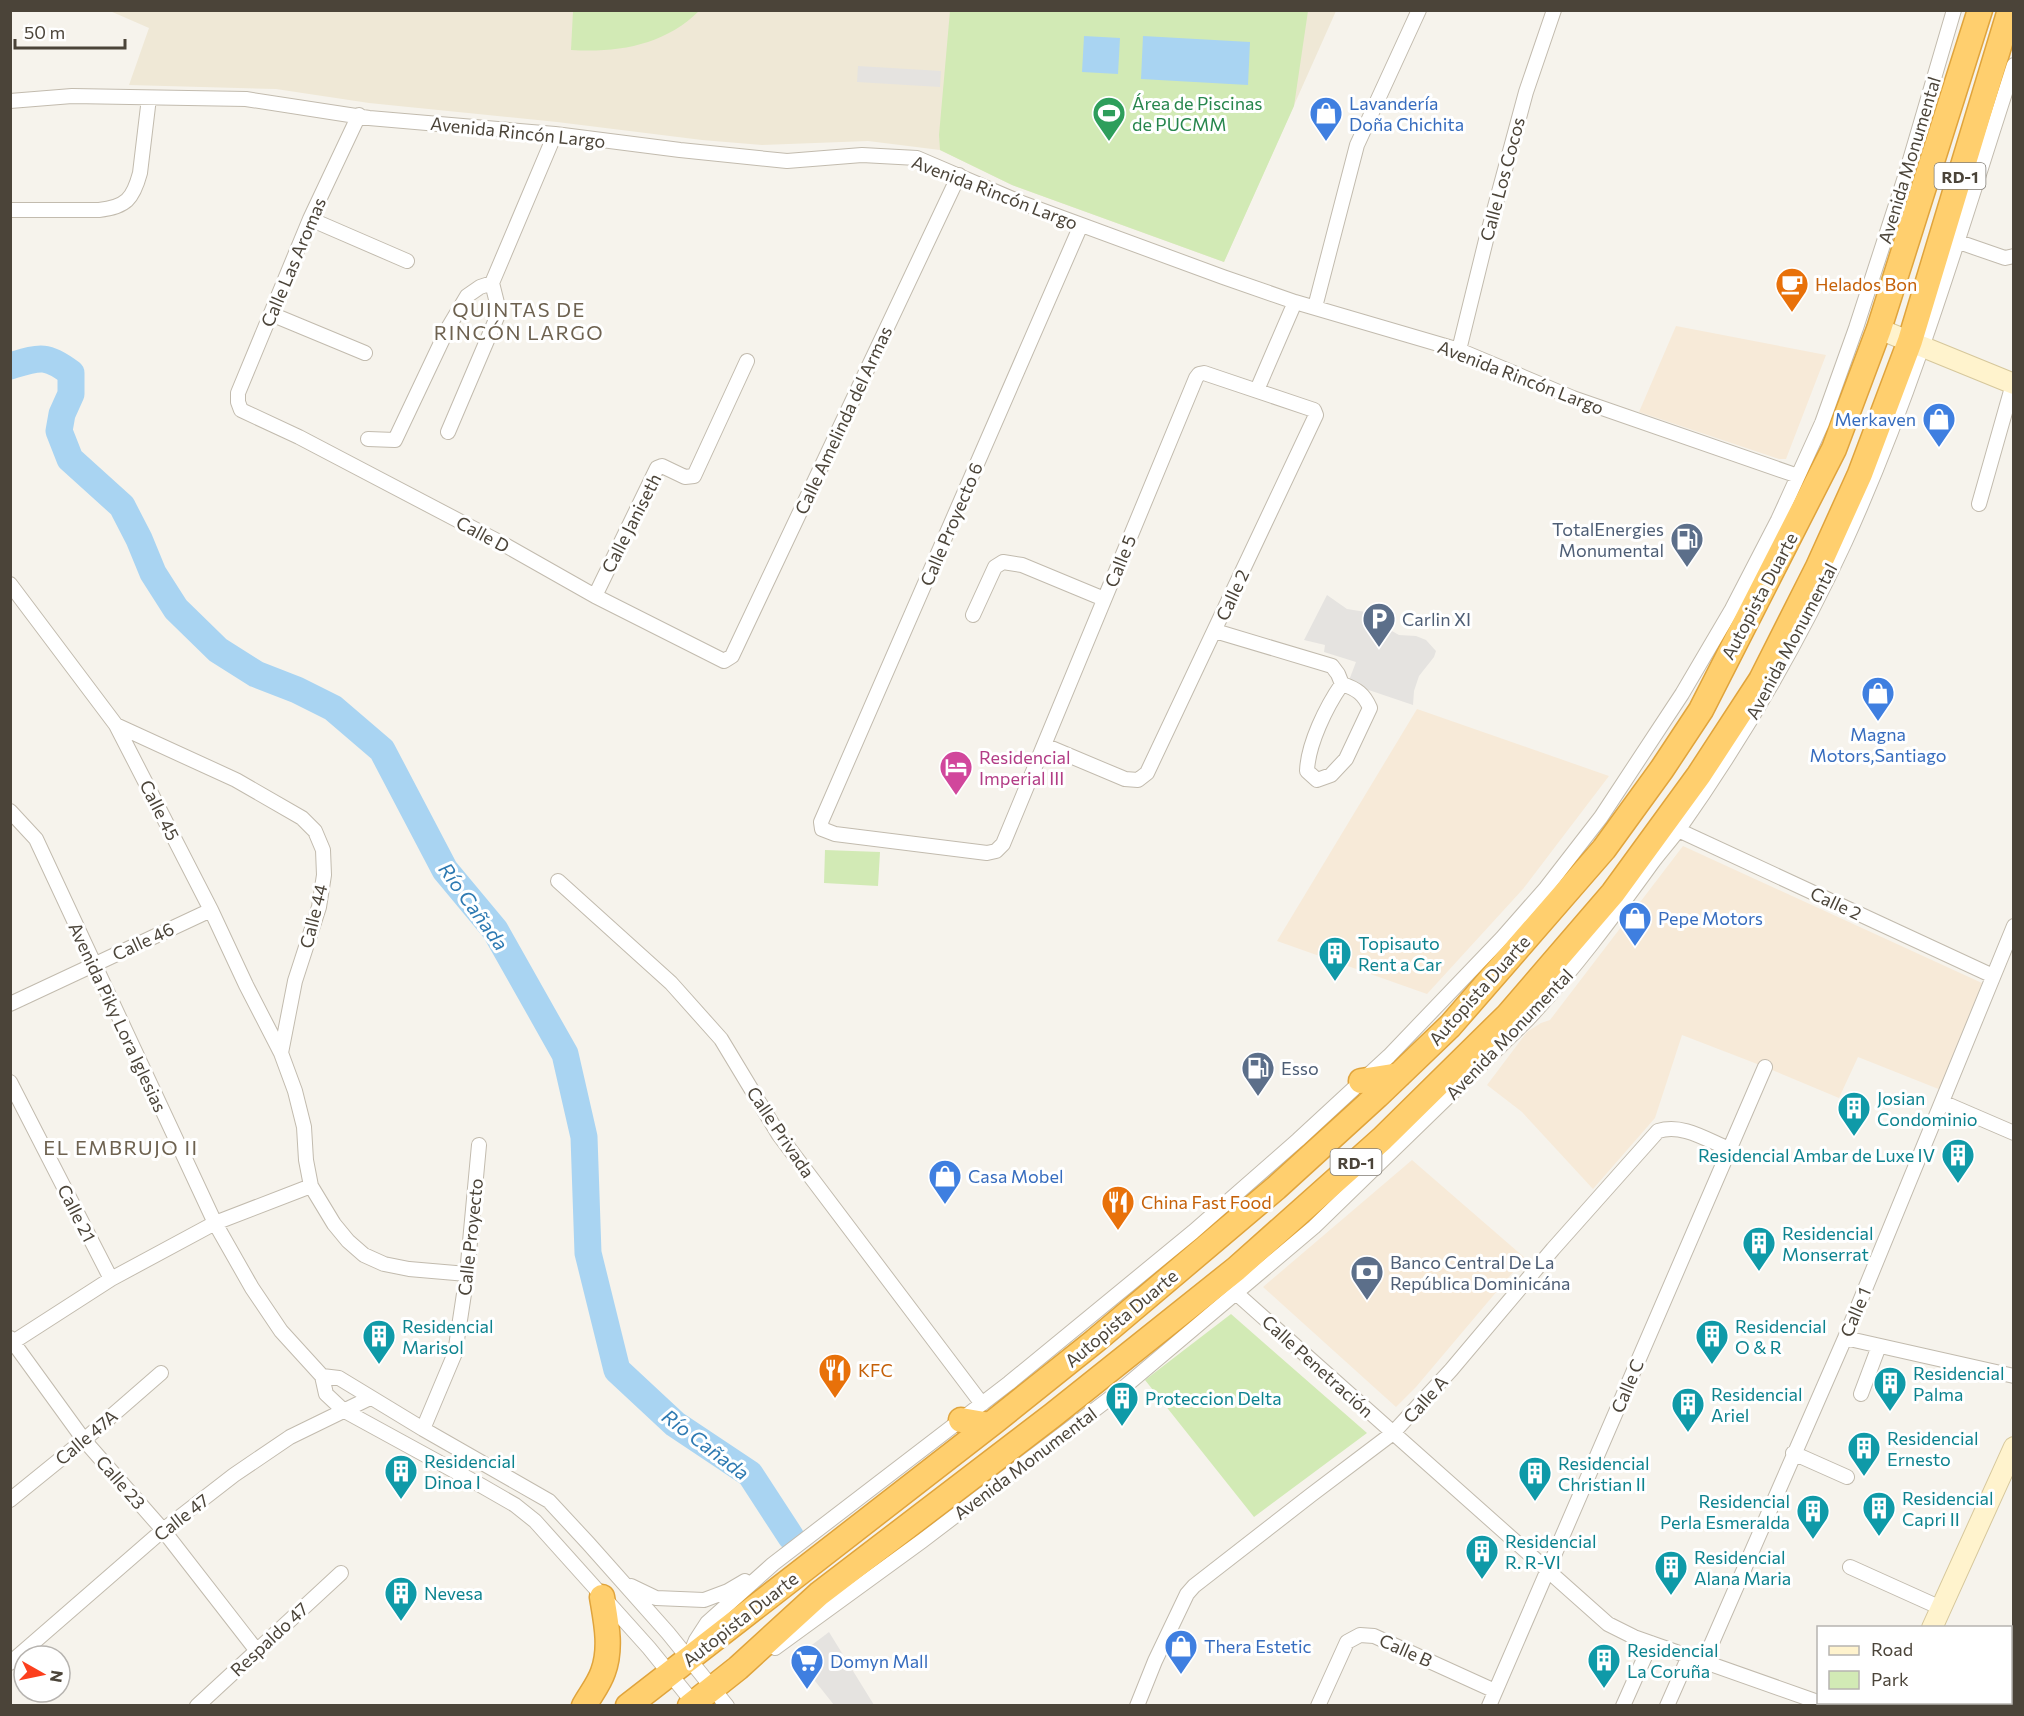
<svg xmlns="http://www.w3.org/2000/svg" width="2024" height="1716" viewBox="0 0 2024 1716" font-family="Commissioner,sans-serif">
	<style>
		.commercial { fill: #f7ead8 }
		.education { fill: #efe8d6 }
		.green { fill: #d2eab5 }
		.parking { fill: #e5e3e0 }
		.water { fill: #a9d4f2 }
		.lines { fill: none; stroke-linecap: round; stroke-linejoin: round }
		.river { stroke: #a9d4f2; stroke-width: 27 }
		.street-casing { stroke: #c2bbae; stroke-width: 16 }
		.secondary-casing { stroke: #d6c79b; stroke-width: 22 }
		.highway-casing { stroke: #e0a43c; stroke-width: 27 }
		.street { stroke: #fff; stroke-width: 14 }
		.secondary { stroke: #fff3cd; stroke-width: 20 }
		.highway { stroke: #ffcf6e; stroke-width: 24 }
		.labels { text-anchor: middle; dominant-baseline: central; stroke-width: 6; stroke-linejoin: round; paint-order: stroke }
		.shield { fill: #fff; stroke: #817c74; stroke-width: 1.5 }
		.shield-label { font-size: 16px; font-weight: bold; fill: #4b4439 }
		.leisure-label { font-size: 18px; fill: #27864d; stroke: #fff; text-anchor: start }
		.shop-label { font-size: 18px; fill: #366cbe; stroke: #fff; text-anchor: start }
		.street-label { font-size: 18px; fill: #4b4439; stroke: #fff }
		.food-label { font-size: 18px; fill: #c56008; stroke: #fff; text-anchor: start }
		.service-label { font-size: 18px; fill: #4e5e75; stroke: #fff; text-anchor: start }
		.hotel-label { font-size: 18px; fill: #b23c85; stroke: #fff; text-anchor: start }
		.culture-label { font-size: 18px; fill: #0d838f; stroke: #fff; text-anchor: start }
		.neighbourhood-label { font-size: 20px; letter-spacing: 1.5px; fill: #6e6250; stroke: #fff }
		.water-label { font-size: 20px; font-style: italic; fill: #2e7ab2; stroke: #fff }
	</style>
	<rect width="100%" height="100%" fill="#f6f3ec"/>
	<path class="commercial" d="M1676 326 1826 355 1786 459H1779L1639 412Z
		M1417 709 1609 776 1523 889 1427 994 1277 941Z
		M1683 846 1982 983 1946 1092 1858 1057 1839 1098 1765 1067 1682 1035 1655 1118 1593 1189 1522 1112 1487 1085 1527 1032 1541 1023 1550 1020Z
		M1412 1160 1525 1258 1416 1387 1396 1407 1263 1287Z"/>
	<path class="education" d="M110 11H1336L1224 262 1012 185 940 150 868 141 762 145 702 140 557 122 369 103 276 89 129 85 149 28Z"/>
	<path class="green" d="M573 11V10L699 11C665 45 618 53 571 50Z
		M950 11H1308L1294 106 1224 262 1012 185 940 150 939 135Z
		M825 850 880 852 878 886 824 883Z
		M1231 1314 1367 1433 1254 1517 1145 1380Z"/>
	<path class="parking" d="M858 66 941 71 940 87 857 82Z
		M1327 595 1347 609 1372 613 1383 626 1399 635 1416 636 1426 640 1436 651 1434 657 1419 676 1414 691 1413 705 1348 683 1356 662 1324 652 1325 645 1304 640Z
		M829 1632 874 1705H834L796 1657Z"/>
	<path class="water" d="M1084 36 1120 38 1118 74 1082 72Z
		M1143 36 1250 42 1248 85 1141 79Z"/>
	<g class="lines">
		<path class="river" d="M10 366C40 357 46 354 71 373V394L62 414 59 431 70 459 122 506 139 539 153 573 176 609 218 650 256 674 297 690 333 708 382 750 445 870 495 930 565 1054 584 1137 588 1253 617 1370 675 1424 750 1474 791 1537"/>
		<defs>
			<path id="street" d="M10 101 72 96 246 99 369 118 555 134 680 150 787 161 862 155 917 158 1022 203 1223 277 1295 302 1459 350 1573 398 1798 476
				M359 115 310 219 238 393V402L241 410 299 437 505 545 595 596 724 661 732 656 959 175
				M10 210H99C126 207 133 199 140 173L149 98
				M310 219 407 261
				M1956 241 2005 258 2014 256
				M1315 307 1357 145 1419 10
				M271 314 365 353
				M1459 350 1486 240 1526 92 1554 10
				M1257 390 1295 302
				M448 432 497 317V303L492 283 555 134
				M368 439 395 440 448 328 467 296 480 287 492 283
				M1979 504 2013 384
				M10 584 116 725 211 910 246 985 281 1053 295 1091 304 1127 306 1160 311 1186 334 1224 348 1241 364 1255 384 1264 409 1269 467 1274
				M595 596 657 468 662 466 685 477 694 476 747 361
				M973 615 995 567 1003 562 1022 565 1104 599
				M1215 631 1332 666 1338 674 1342 684
				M1342 684C1357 689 1364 694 1370 708L1346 759 1331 775 1317 780 1307 771C1308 744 1326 707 1342 684Z
				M116 725 236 780 302 818 315 831 323 850 324 875 319 907 295 981 281 1053
				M1044 745 1125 779 1138 780 1147 773 1316 415 1314 410 1204 373 1199 374 1196 378 1003 844 996 851 987 853 835 834 822 829 821 822 1081 225
				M10 811 36 839 215 1223 252 1288 281 1331 322 1376 326 1394 343 1410 482 1486 515 1505 535 1521 649 1648 696 1706
				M1678 830 1993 976
				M558 881 671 983 721 1039 779 1135 982 1404
				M10 1004 211 910
				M10 1082 111 1279
				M1942 1102 2014 1133
				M1236 1293 1608 1624 1634 1637 1818 1702
				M10 1338 84 1440 163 1530 257 1651
				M1845 1338 2014 1376
				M10 1344 111 1279 215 1223 311 1186
				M322 1376 339 1378 423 1429 549 1501 588 1543 668 1633 727 1706
				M1861 1394 1879 1346
				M423 1429 455 1353 467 1274 479 1145
				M1793 1453 1847 1477
				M10 1500 84 1440 161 1373
				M1850 1567 1941 1608
				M631 1586 656 1598 704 1600 728 1591 745 1581
				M775 1648 922 1541 1122 1389 1314 1227 1527 1020C1573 971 1613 917 1652 863 1661 851 1671 840 1679 829 1743 738 1799 642 1845 542 1915 388 1962 225 2014 65
				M691 1652 696 1640 707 1623 773 1564 1009 1383 1193 1232 1298 1140 1389 1056 1502 938 1546 888 1601 817 1682 694 1732 609 1778 520 1822 423 1856 328 1905 177 1954 10
				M1704 1661 1845 1338 2014 926
				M10 1663 163 1530 234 1475 290 1437 370 1398
				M197 1706 341 1573
				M1137 1706 1155 1661 1187 1594 1194 1586 1311 1495 1393 1433 1451 1370 1553 1249 1658 1131C1682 1123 1707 1140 1729 1149
				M1318 1706 1347 1642 1360 1635 1374 1636 1495 1691
				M1489 1706 1765 1067
				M1623 1706 1651 1643
				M1667 1706 1689 1656
				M1840 1706 1842 1702"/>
			<path id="secondary" d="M1879 329 2014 384
				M1932 1628 2014 1447
				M1897 1706 1899 1702"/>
			<path id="highway" d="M1361 1081 1399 1075
				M961 1420 990 1425
				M584 1706C590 1695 599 1684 603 1672 612 1648 606 1621 602 1597
				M628 1706 995 1421 1095 1341 1276 1188 1377 1096 1450 1026 1604 849 1662 769 1701 710 1834 449 1879 329 1980 10
				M690 1706 738 1668 819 1594 1053 1415 1236 1269 1382 1139 1508 1015 1613 893 1699 775 1761 680 1818 567 1860 474 1910 341 2010 10"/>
		</defs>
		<use href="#street" class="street-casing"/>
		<use href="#secondary" class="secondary-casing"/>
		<use href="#highway" class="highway-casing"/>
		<use href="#street" class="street"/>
		<use href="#secondary" class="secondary"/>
		<use href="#highway" class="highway"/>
	</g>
	<defs>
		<symbol id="stadium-pin" viewBox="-11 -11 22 30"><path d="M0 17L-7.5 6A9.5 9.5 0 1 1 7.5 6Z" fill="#2e9e5b" stroke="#fff"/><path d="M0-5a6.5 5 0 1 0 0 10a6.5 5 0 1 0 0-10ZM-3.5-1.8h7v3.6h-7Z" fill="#fff"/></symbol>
		<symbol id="shop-pin" viewBox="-11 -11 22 30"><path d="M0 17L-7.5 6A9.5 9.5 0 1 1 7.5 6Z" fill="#3f7fe0" stroke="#fff"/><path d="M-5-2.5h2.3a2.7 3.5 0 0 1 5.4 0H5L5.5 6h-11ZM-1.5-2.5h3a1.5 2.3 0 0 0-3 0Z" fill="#fff"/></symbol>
		<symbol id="cafe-pin" viewBox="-11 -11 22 30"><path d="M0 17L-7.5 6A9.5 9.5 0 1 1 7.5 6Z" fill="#e8710a" stroke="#fff"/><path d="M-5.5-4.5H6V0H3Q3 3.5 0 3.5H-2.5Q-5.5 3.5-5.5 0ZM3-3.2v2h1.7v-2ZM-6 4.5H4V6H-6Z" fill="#fff"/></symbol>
		<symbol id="fuel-pin" viewBox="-11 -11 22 30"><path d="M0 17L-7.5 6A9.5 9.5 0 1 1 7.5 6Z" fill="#5c6f8a" stroke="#fff"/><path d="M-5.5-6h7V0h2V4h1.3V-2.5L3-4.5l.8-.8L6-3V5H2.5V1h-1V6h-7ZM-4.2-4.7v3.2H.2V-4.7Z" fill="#fff"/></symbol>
		<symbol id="parking-pin" viewBox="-11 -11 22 30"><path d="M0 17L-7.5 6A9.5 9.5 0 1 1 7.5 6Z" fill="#5c6f8a" stroke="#fff"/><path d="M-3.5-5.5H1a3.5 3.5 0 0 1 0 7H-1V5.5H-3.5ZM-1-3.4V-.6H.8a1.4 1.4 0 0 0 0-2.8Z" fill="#fff"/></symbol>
		<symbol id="hotel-pin" viewBox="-11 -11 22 30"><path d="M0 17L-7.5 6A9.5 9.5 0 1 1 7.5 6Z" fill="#d1479c" stroke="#fff"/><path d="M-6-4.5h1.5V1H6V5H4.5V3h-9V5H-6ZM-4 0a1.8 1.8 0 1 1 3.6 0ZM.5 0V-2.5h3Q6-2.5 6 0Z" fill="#fff"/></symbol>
		<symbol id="building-pin" viewBox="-11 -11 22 30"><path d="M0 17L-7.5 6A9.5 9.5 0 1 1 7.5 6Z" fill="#0f9aa8" stroke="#fff"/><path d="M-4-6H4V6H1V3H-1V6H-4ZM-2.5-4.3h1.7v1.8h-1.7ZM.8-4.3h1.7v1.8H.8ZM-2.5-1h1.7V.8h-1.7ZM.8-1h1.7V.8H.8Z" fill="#fff"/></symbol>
		<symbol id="restaurant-pin" viewBox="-11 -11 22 30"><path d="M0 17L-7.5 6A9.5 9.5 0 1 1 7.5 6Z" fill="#e8710a" stroke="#fff"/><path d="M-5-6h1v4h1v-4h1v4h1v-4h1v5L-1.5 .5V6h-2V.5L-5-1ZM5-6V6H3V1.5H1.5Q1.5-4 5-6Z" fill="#fff"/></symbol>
		<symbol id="bank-pin" viewBox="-11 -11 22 30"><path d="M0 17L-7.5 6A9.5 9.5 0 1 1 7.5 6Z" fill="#5c6f8a" stroke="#fff"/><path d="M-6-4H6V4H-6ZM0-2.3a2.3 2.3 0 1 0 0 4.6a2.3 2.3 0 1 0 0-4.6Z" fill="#fff"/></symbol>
		<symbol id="supermarket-pin" viewBox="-11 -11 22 30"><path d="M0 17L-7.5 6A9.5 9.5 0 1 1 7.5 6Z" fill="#3f7fe0" stroke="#fff"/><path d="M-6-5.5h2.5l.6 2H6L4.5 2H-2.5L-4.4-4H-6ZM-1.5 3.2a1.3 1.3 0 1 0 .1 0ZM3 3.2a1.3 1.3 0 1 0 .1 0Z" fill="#fff"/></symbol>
	</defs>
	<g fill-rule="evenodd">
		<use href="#stadium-pin" x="1090" y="94" width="38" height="52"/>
		<use href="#shop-pin" x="1307" y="94" width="38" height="52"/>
		<use href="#cafe-pin" x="1773" y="265" width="38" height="52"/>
		<use href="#shop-pin" x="1920" y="400" width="38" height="52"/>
		<use href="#fuel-pin" x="1668" y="520" width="38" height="52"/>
		<use href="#parking-pin" x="1360" y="600" width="38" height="52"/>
		<use href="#shop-pin" x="1859" y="674" width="38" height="52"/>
		<use href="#hotel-pin" x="937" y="748" width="38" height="52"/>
		<use href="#shop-pin" x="1616" y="899" width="38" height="52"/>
		<use href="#building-pin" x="1316" y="934" width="38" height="52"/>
		<use href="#fuel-pin" x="1239" y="1049" width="38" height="52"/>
		<use href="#building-pin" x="1835" y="1089" width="38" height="52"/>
		<use href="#building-pin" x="1939" y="1136" width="38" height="52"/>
		<use href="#shop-pin" x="926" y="1157" width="38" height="52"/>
		<use href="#restaurant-pin" x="1099" y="1183" width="38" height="52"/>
		<use href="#building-pin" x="1740" y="1224" width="38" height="52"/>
		<use href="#bank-pin" x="1348" y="1253" width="38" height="52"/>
		<use href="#building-pin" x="360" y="1317" width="38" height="52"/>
		<use href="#building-pin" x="1693" y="1317" width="38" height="52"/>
		<use href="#restaurant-pin" x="816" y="1351" width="38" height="52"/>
		<use href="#building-pin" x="1871" y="1364" width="38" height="52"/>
		<use href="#building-pin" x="1103" y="1379" width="38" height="52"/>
		<use href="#building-pin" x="1669" y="1385" width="38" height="52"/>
		<use href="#building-pin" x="1845" y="1429" width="38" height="52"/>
		<use href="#building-pin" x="382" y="1452" width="38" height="52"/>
		<use href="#building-pin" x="1516" y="1454" width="38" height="52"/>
		<use href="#building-pin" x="1860" y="1489" width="38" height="52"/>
		<use href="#building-pin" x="1794" y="1492" width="38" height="52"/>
		<use href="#building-pin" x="1463" y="1532" width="38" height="52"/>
		<use href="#building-pin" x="1652" y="1548" width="38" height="52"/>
		<use href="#building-pin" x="382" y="1574" width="38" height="52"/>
		<use href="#shop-pin" x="1162" y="1627" width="38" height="52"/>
		<use href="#building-pin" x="1585" y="1641" width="38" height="52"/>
		<use href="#supermarket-pin" x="788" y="1642" width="38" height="52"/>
	</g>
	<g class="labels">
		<g class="shield">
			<rect x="1934.5" y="163" width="51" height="26" rx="4.5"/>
			<rect x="1330.5" y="1149" width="51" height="26" rx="4.5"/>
		</g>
		<g class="shield-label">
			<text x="1960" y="176">RD-1</text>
			<text x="1356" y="1162">RD-1</text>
		</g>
		<g class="leisure-label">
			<text x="1132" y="103">Área de Piscinas<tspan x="1132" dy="21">de PUCMM</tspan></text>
		</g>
		<g class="shop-label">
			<text x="1349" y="103">Lavandería<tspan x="1349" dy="21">Doña Chichita</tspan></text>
			<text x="1916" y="419" text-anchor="end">Merkaven</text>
			<text x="1878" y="734" text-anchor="middle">Magna<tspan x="1878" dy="21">Motors,Santiago</tspan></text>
			<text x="1658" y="918">Pepe Motors</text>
			<text x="968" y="1176">Casa Mobel</text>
			<text x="1204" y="1646">Thera Estetic</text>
			<text x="830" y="1661">Domyn Mall</text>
		</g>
		<g class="street-label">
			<text transform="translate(518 132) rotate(6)">Avenida Rincón Largo</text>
			<text transform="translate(1909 160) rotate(-73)">Avenida Monumental</text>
			<text transform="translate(1502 179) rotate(-75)">Calle Los Cocos</text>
			<text transform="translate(995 192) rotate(21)">Avenida Rincón Largo</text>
			<text transform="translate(293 262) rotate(-67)">Calle Las Aromas</text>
			<text transform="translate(1521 377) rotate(21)">Avenida Rincón Largo</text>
			<text transform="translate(843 420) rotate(-65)">Calle Amelinda del Armas</text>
			<text transform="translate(631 523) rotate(-63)">Calle Janiseth</text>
			<text transform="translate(951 524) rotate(-67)">Calle Proyecto 6</text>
			<text transform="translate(483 534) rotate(28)">Calle D</text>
			<text transform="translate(1120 561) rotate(-68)">Calle 5</text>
			<text transform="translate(1232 595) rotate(-65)">Calle 2</text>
			<text transform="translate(1759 596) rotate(-62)">Autopista Duarte</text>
			<text transform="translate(1791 641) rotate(-62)">Avenida Monumental</text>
			<text transform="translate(160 810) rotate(63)">Calle 45</text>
			<text transform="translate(1836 903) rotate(25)">Calle 2</text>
			<text transform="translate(313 916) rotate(-76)">Calle 44</text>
			<text transform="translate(143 941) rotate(-25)">Calle 46</text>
			<text transform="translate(1479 990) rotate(-48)">Autopista Duarte</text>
			<text transform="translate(118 1017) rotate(65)">Avenida Piky Lora Iglesias</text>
			<text transform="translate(1509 1034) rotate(-46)">Avenida Monumental</text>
			<text transform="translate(781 1132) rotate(56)">Calle Privada</text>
			<text transform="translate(77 1213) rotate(63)">Calle 21</text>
			<text transform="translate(470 1237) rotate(-84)">Calle Proyecto</text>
			<text transform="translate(1855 1312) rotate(-67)">Calle 1</text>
			<text transform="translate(1121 1318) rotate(-40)">Autopista Duarte</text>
			<text transform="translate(1318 1366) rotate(42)">Calle Penetración</text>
			<text transform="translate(1627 1386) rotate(-67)">Calle C</text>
			<text transform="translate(1425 1399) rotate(-48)">Calle A</text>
			<text transform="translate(86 1437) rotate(-40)">Calle 47A</text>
			<text transform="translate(1025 1463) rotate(-37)">Avenida Monumental</text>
			<text transform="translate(121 1482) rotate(49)">Calle 23</text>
			<text transform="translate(181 1517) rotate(-38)">Calle 47</text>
			<text transform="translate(740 1619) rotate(-38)">Autopista Duarte</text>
			<text transform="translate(269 1639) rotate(-43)">Respaldo 47</text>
			<text transform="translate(1406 1650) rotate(24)">Calle B</text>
		</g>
		<g class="food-label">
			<text x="1815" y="284">Helados Bon</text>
			<text x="1141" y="1202">China Fast Food</text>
			<text x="858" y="1370">KFC</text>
		</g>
		<g class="service-label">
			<text x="1664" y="529" text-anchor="end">TotalEnergies<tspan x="1664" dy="21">Monumental</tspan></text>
			<text x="1402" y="619">Carlin XI</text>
			<text x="1281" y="1068">Esso</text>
			<text x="1390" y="1262">Banco Central De La<tspan x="1390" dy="21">República Dominicána</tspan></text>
		</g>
		<g class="hotel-label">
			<text x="979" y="757">Residencial<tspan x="979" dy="21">Imperial III</tspan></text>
		</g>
		<g class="culture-label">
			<text x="1358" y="943">Topisauto<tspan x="1358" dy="21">Rent a Car</tspan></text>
			<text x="1877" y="1098">Josian<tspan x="1877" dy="21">Condominio</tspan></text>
			<text x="1935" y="1155" text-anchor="end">Residencial Ambar de Luxe IV</text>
			<text x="1782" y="1233">Residencial<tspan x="1782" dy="21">Monserrat</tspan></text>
			<text x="402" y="1326">Residencial<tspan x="402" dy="21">Marisol</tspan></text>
			<text x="1735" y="1326">Residencial<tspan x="1735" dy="21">O &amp; R</tspan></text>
			<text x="1913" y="1373">Residencial<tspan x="1913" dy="21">Palma</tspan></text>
			<text x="1711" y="1394">Residencial<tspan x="1711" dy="21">Ariel</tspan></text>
			<text x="1145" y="1398">Proteccion Delta</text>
			<text x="1887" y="1438">Residencial<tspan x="1887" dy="21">Ernesto</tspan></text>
			<text x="424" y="1461">Residencial<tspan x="424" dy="21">Dinoa I</tspan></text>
			<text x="1558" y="1463">Residencial<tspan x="1558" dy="21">Christian II</tspan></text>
			<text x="1902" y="1498">Residencial<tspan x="1902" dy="21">Capri II</tspan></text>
			<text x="1790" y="1501" text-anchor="end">Residencial<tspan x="1790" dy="21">Perla Esmeralda</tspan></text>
			<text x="1505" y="1541">Residencial<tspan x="1505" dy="21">R. R-VI</tspan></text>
			<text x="1694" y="1557">Residencial<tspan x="1694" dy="21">Alana Maria</tspan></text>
			<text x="424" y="1593">Nevesa</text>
			<text x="1627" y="1650">Residencial<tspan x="1627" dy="21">La Coruña</tspan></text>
		</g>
		<g class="neighbourhood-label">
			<text x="519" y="309">QUINTAS DE<tspan x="519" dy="23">RINCÓN LARGO</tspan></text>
			<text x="121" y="1147">EL EMBRUJO II</text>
		</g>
		<g class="water-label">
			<text transform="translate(474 906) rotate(54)">Río Cañada</text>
			<text transform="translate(706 1444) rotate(37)">Río Cañada</text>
		</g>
	</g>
	<rect width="2024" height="1716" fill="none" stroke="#4b4439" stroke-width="24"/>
	<rect x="1817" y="1626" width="195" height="78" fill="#ffffff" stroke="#b7b4b0" stroke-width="1.5"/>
	<rect x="1829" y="1646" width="30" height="9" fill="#fff3cd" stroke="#b7b4b0" stroke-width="1.5"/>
	<text x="1871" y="1656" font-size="18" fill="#4b4439">Road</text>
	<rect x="1829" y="1671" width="30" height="18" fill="#d2eab5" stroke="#b7b4b0" stroke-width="1.5"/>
	<text x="1871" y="1686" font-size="18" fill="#4b4439">Park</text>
	<g transform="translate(42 1674) rotate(99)"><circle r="28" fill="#ffffff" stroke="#b7b4b0" stroke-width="1.5"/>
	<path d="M0-4.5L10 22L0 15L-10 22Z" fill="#fc3f1d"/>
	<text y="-9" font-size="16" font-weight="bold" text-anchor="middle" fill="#4b4439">N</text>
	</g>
	<path d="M15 39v9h110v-9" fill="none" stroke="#4b4439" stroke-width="3"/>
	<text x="24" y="39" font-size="18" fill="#4b4439" stroke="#ffffff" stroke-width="4.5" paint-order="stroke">50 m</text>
</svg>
